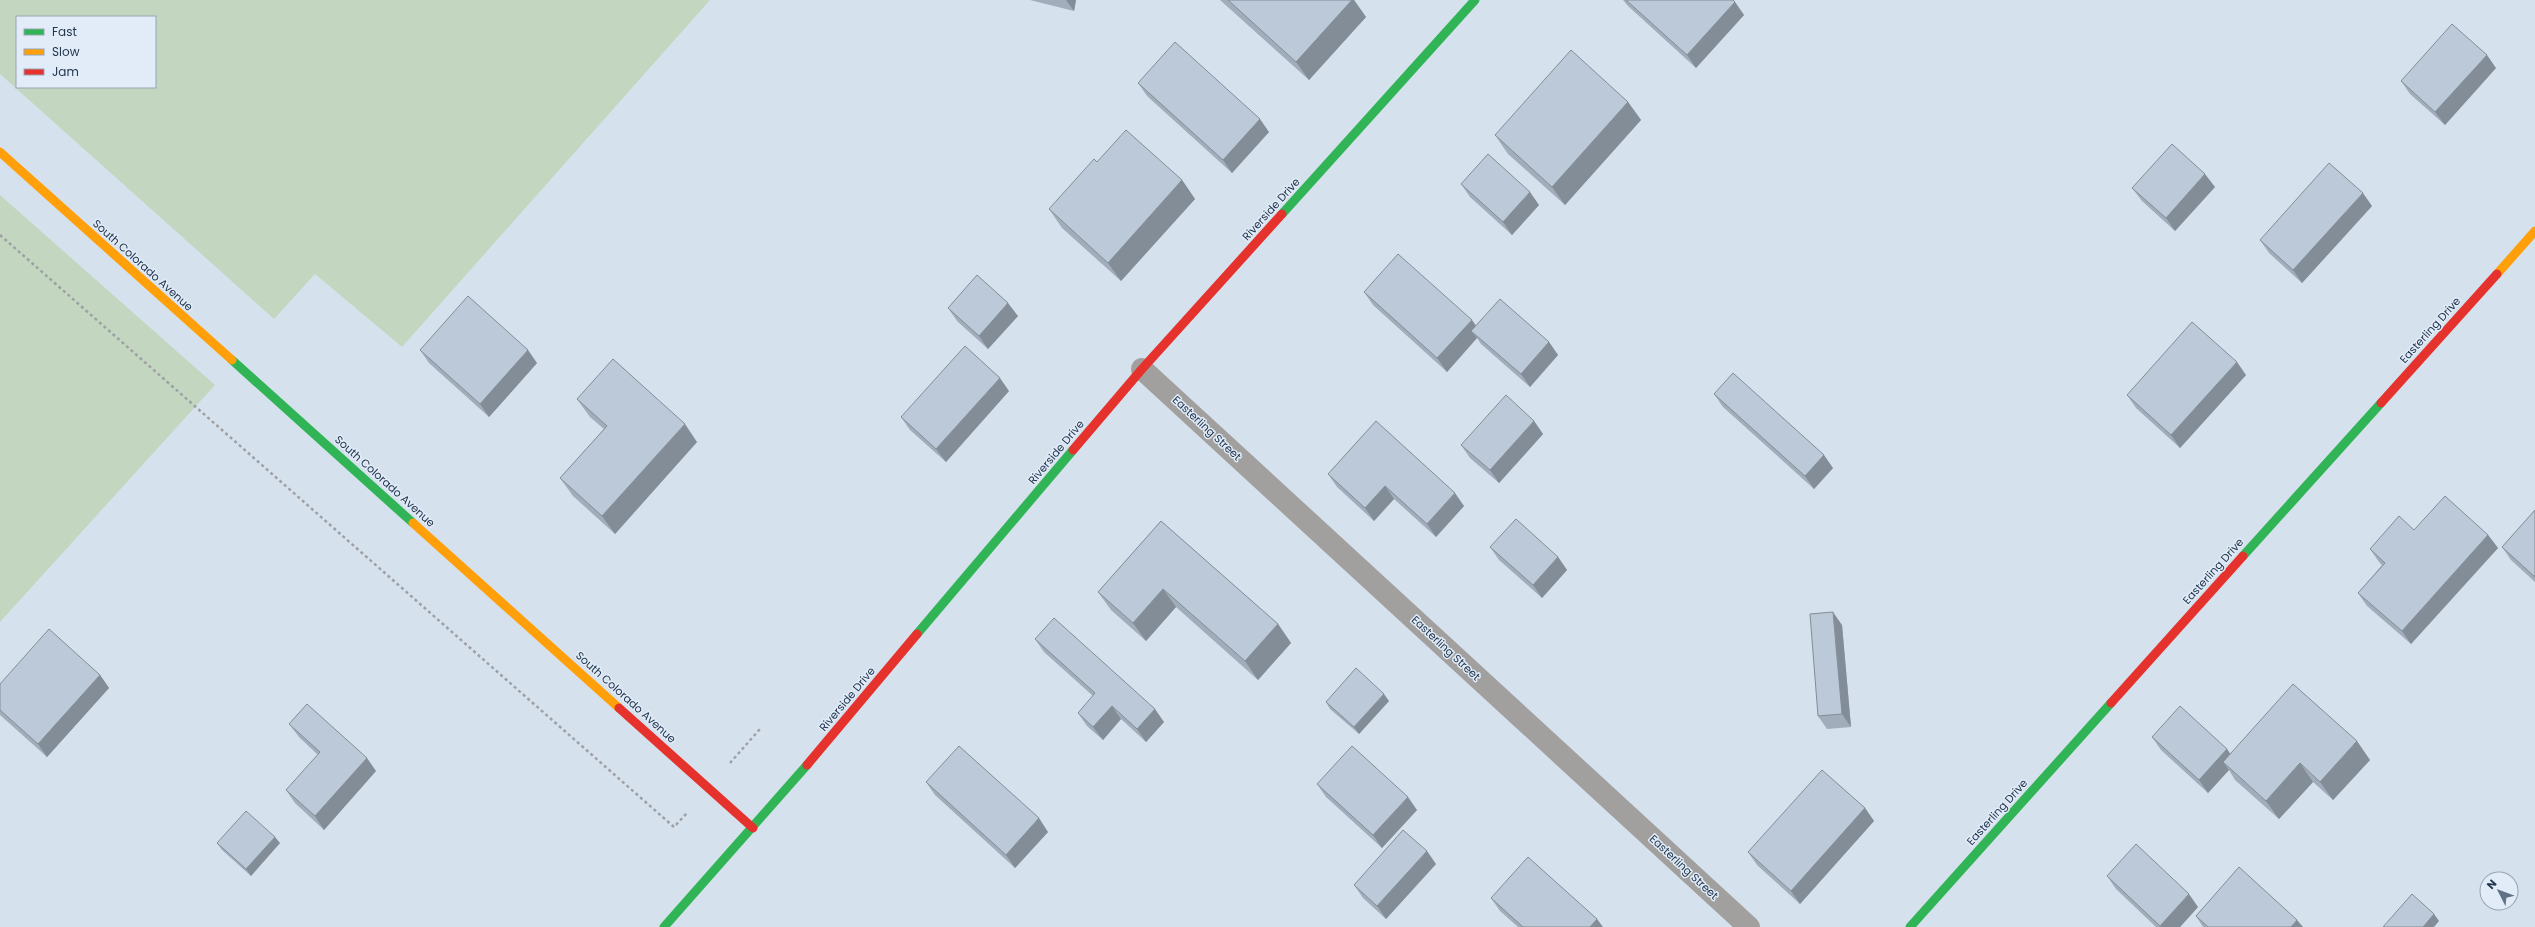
<svg xmlns="http://www.w3.org/2000/svg" width="2535" height="927" viewBox="0 0 2535 927" font-family="Poppins,sans-serif">
	<style>
		.green { fill: #c3d7c0; fill-rule: evenodd }
		.lines { fill: none; stroke-linecap: round; stroke-linejoin: round }
		.path { stroke: #9ea0a3; stroke-width: 2.5; stroke-dasharray: 3 3; stroke-linecap: butt }
		.street { stroke: #a1a09e; stroke-width: 22 }
		.fast { stroke: #30b455; stroke-width: 9 }
		.slow { stroke: #ff9f0a; stroke-width: 9 }
		.jam { stroke: #e5322d; stroke-width: 9 }
		.wall { fill: #a1adba }
		.shaded-wall { fill: #838d97 }
		.building { fill: #bbc9d8; stroke: #838d97 }
		.labels { text-anchor: middle; dominant-baseline: central; stroke-width: 3; stroke-linejoin: round; paint-order: stroke }
		.street-label { font-size: 11px; fill: #22374f; stroke: #e2ecf8 }
	</style>
	<rect width="100%" height="100%" fill="#d6e1ee"/>
	<path class="green" d="M0 0H710L402 347 315 274 274 319 0 74ZM17 17H155V87H17Z
		M0 195 215 385 0 622Z"/>
	<g class="lines">
		<path class="path" d="M0 235 674 827 687 813
			M730 763 760 729"/>
		<path class="street" d="M1142 369 1749 927"/>
		<path class="fast" d="M1282 214 1475 0
			M232 360 413 523
			M2243 556 2381 403
			M917 634 1073 450
			M664 927 807 765
			M1910 927 2111 703"/>
		<path class="slow" d="M0 152 232 360
			M2497 274 2535 231
			M413 523 619 708"/>
		<path class="jam" d="M2381 403 2497 274
			M1073 450 1142 369 1282 214
			M2111 703 2243 556
			M619 708 753 828
			M807 765 917 634"/>
	</g>
	<path class="wall" d="M1030 0H1076L1074 11Z
		M1220 0H1354L1366 17 1309 80Z
		M1623 0H1733L1744 15 1696 68 1628 6Z
		M2496 68 2445 125 2410 94 2401 81Z
		M1138 83 1269 132 1232 173 1147 96Z
		M1628 102 1641 120 1565 205 1508 154 1495 135Z
		M1182 180 1195 199 1121 281 1062 228 1049 209Z
		M1461 184 1539 205 1512 235 1470 197Z
		M2215 187 2175 231 2142 201 2132 188Z
		M2372 206 2302 283 2269 253 2260 240Z
		M1364 292 1476 326 1549 342 1558 355 1530 387 1481 344 1477 338 1447 372 1373 305Z
		M948 308 1018 316 988 349 957 321Z
		M420 350 537 363 489 417 429 363Z
		M2246 375 2180 448 2136 408 2127 395Z
		M1009 391 946 462 910 430 901 417Z
		M1714 394 1833 468 1814 489 1723 407Z
		M577 399 697 442 615 534 573 496 560 478 604 429 590 417Z
		M1376 421 1464 506 1436 537 1394 499 1374 521 1337 487 1328 474Z
		M1534 421 1543 434 1499 483 1470 458 1461 445Z
		M2535 510V582L2511 560 2502 547Z
		M1161 521 1278 624 1291 643 1258 680 1176 607 1146 641 1111 610 1098 592Z
		M2414 530 2488 535 2498 548 2411 644 2367 606 2358 593 2382 565 2379 562 2370 549Z
		M1490 547 1558 557 1567 570 1542 598 1499 560Z
		M1842 625 1851 727 1827 729 1818 716Z
		M1035 639 1164 722 1146 742 1121 719 1103 740 1087 726 1078 713 1093 696 1044 652Z
		M100 675 109 688 47 757 0 715V684Z
		M1389 701 1359 734 1330 709 1326 702Z
		M289 724 376 771 324 830 295 803 286 790 318 755 299 737Z
		M2152 737 2230 754 2370 760 2333 800 2313 782 2279 819 2235 780 2229 770 2208 793 2161 750Z
		M926 782 1048 832 1015 868 935 795Z
		M1317 784 1417 810 1382 848 1326 797Z
		M1865 808 1874 821 1800 904 1757 865 1748 852Z
		M217 843H280L251 876 222 850Z
		M1436 864 1386 919 1363 898 1354 885Z
		M2107 876 2198 907 2180 927H2156L2116 889Z
		M1491 898 1603 927H1518L1500 911Z
		M2196 916 2303 927H2203Z"/>
	<path class="shaded-wall" d="M1066 0H1076L1074 11Z
		M1352 0H1354L1366 17 1309 80 1296 62Z
		M1735 2 1744 15 1696 68 1687 55Z
		M2487 55 2496 68 2445 125 2435 112Z
		M1628 102 1641 120 1565 205 1552 187Z
		M1260 119 1269 132 1232 173 1223 160Z
		M2205 174 2215 187 2175 231 2166 218Z
		M1182 180 1195 199 1121 281 1108 263Z
		M1530 192 1539 205 1512 235 1503 222Z
		M2363 193 2372 206 2302 283 2293 270Z
		M1008 303 1018 316 988 349 979 336Z
		M1472 320 1481 333 1471 331 1477 338 1447 372 1437 358Z
		M1549 342 1558 355 1530 387 1521 374Z
		M528 350 537 363 489 417 480 404Z
		M2237 362 2246 375 2180 448 2171 435Z
		M1000 378 1009 391 946 462 936 449Z
		M1534 421 1543 434 1499 483 1490 470Z
		M685 424 697 442 615 534 602 516Z
		M1824 455 1833 468 1814 489 1805 476Z
		M1385 486 1394 499 1374 521 1365 508Z
		M1455 493 1464 506 1436 537 1427 524Z
		M2488 535 2498 548 2411 644 2402 631Z
		M1558 557 1567 570 1542 598 1533 585Z
		M1163 589 1176 607 1146 641 1133 623Z
		M1833 612 1842 625 1851 727 1842 714Z
		M1278 624 1291 643 1258 680 1245 661Z
		M100 675 109 688 47 757 38 744Z
		M1384 694 1389 701 1359 734 1354 727Z
		M1112 706 1121 719 1103 740 1093 727Z
		M1155 709 1164 722 1146 742 1137 729Z
		M2357 741 2370 760 2333 800 2320 782Z
		M2227 749 2236 762H2223L2229 770 2208 793 2199 780Z
		M367 758 376 771 324 830 315 816Z
		M2300 763 2313 782 2279 819 2266 801Z
		M1408 797 1417 810 1382 848 1373 835Z
		M1865 808 1874 821 1800 904 1791 891Z
		M1039 818 1048 832 1015 868 1006 855Z
		M275 837 280 843 251 876 246 869Z
		M1427 851 1436 864 1386 919 1377 906Z
		M2189 894 2198 907 2180 927H2161L2160 926Z
		M2434 914 2439 921 2434 927H2423Z
		M1597 919 1603 927H1590Z
		M2297 920 2303 927H2291Z"/>
	<path class="building" d="M1228 0H1352L1296 62Z
		M1626 0H1733L1735 2 1687 55Z
		M2452 24 2487 55 2435 112 2401 81Z
		M1175 42 1260 119 1223 160 1138 83Z
		M1571 50 1628 102 1552 187 1495 135Z
		M1126 130 1182 180 1108 263 1049 209 1094 159 1097 162Z
		M2172 144 2205 174 2166 218 2132 188Z
		M1488 154 1530 192 1503 222 1461 184Z
		M2329 163 2363 193 2293 270 2260 240Z
		M1398 254 1472 320 1437 358 1364 292Z
		M977 275 1008 303 979 336 948 308Z
		M468 296 528 350 480 404 420 350Z
		M1500 299 1549 342 1521 374 1471 331Z
		M2192 322 2237 362 2171 435 2127 395Z
		M965 346 1000 378 936 449 901 417Z
		M613 359 685 424 602 516 560 478 607 426 577 399Z
		M1733 373 1824 455 1805 476 1714 394Z
		M1506 395 1534 421 1490 470 1461 445Z
		M1376 421 1455 493 1427 524 1385 486 1365 508 1328 474Z
		M2445 496 2488 535 2402 631 2358 593 2385 563 2370 549 2399 516 2414 530Z
		M2535 510V577L2502 547Z
		M1516 519 1558 557 1533 585 1490 547Z
		M1161 521 1278 624 1245 661 1163 589 1133 623 1098 592Z
		M1833 612 1842 714 1818 716 1810 614Z
		M1054 618 1155 709 1137 729 1112 706 1093 727 1078 713 1095 693 1035 639Z
		M49 629 100 675 38 744 0 710V684Z
		M1356 668 1384 694 1354 727 1326 702Z
		M2293 684 2357 741 2320 782 2300 763 2266 801 2223 762Z
		M307 704 367 758 315 816 286 790 320 752 289 724Z
		M2180 706 2227 749 2199 780 2152 737Z
		M959 746 1039 818 1006 855 926 782Z
		M1352 746 1408 797 1373 835 1317 784Z
		M1822 770 1865 808 1791 891 1748 852Z
		M246 811 275 837 246 869 217 843Z
		M1403 830 1427 851 1377 906 1354 885Z
		M2136 844 2189 894 2160 926 2107 876Z
		M1528 857 1597 919 1590 927H1523L1491 898Z
		M2239 867 2297 920 2291 927H2208L2196 916Z
		M2412 894 2434 914 2423 927H2383Z"/>
	<g class="labels">
		<g class="street-label">
			<text transform="translate(1271 209) rotate(-48)">Riverside Drive</text>
			<text transform="translate(143 265) rotate(42)">South Colorado Avenue</text>
			<text transform="translate(2430 330) rotate(-48)">Easterling Drive</text>
			<text transform="translate(1207 428) rotate(43)">Easterling Street</text>
			<text transform="translate(1056 452) rotate(-50)">Riverside Drive</text>
			<text transform="translate(385 481) rotate(42)">South Colorado Avenue</text>
			<text transform="translate(2213 571) rotate(-48)">Easterling Drive</text>
			<text transform="translate(1446 648) rotate(43)">Easterling Street</text>
			<text transform="translate(626 697) rotate(42)">South Colorado Avenue</text>
			<text transform="translate(847 699) rotate(-50)">Riverside Drive</text>
			<text transform="translate(1997 812) rotate(-48)">Easterling Drive</text>
			<text transform="translate(1684 867) rotate(43)">Easterling Street</text>
		</g>
	</g>
	<rect x="16" y="16" width="140" height="72" fill="#e2ecf8" stroke="#95a4b4"/>
	<rect x="24" y="29" width="20" height="6" fill="#30b455" stroke="#95a4b4"/>
	<text x="52" y="36" font-size="12" fill="#22374f">Fast</text>
	<rect x="24" y="49" width="20" height="6" fill="#ff9f0a" stroke="#95a4b4"/>
	<text x="52" y="56" font-size="12" fill="#22374f">Slow</text>
	<rect x="24" y="69" width="20" height="6" fill="#e5322d" stroke="#95a4b4"/>
	<text x="52" y="76" font-size="12" fill="#22374f">Jam</text>
	<g transform="translate(2499 891) rotate(312)"><circle r="19" fill="#e2ecf8" stroke="#95a4b4"/>
	<path d="M0-3L7 15L0 10L-7 15Z" fill="#617287"/>
	<text y="-6" font-size="11" font-weight="bold" text-anchor="middle" fill="#22374f">N</text>
	</g>
</svg>
